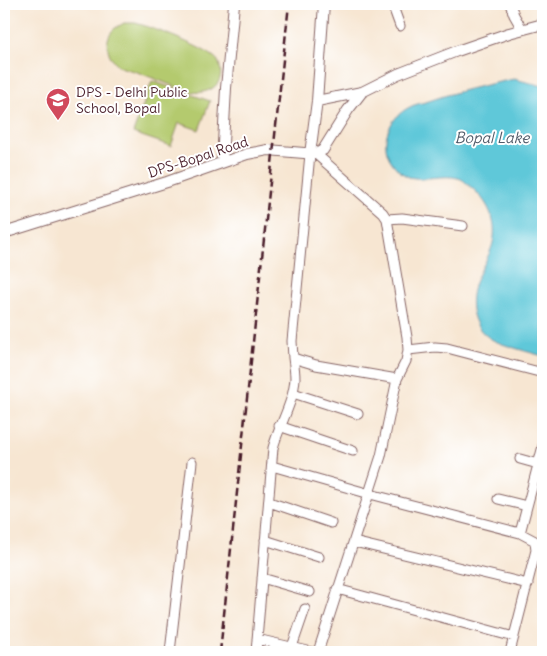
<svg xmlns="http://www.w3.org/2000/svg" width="547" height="656" viewBox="0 0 547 656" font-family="Delius,sans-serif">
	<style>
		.green { fill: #b4ca6e; stroke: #7f744c }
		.water { fill: #5ec8d9; stroke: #547482 }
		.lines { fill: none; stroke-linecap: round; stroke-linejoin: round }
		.minor-casing { stroke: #876565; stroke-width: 11 }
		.tertiary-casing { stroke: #876565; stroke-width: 12 }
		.minor { stroke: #fff; stroke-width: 9 }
		.tertiary { stroke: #fff; stroke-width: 10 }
		.rail { stroke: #4a1f2b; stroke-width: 2.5; stroke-dasharray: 8 4; stroke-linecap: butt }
		.labels { text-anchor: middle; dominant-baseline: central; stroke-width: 4; stroke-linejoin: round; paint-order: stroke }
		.poi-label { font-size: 14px; fill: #4a1f2b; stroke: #fff; text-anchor: start }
		.street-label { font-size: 14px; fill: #4a1f2b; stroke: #fff }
		.water-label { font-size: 15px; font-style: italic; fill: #515a68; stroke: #fff }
	</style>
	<rect width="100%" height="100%" fill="#fff"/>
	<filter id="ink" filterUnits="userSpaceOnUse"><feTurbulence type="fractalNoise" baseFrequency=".02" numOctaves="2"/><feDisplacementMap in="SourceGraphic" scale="10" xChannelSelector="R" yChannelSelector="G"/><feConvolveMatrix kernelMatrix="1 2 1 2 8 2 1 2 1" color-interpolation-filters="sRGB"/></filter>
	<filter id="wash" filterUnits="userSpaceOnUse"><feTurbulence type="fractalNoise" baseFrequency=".0096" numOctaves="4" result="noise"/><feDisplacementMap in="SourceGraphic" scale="20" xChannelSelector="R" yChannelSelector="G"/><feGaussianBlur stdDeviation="1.12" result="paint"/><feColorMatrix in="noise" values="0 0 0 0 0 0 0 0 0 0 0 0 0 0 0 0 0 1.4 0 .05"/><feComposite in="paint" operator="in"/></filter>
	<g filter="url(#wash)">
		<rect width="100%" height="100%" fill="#f7e6d2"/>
		<path class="green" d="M124 23C127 23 132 23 135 23 149 26 212 50 218 61 229 86 205 98 184 90 168 84 153 78 137 72 131 70 124 69 119 66 107 58 103 39 114 29 116 27 121 25 124 23Z
			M152 81 210 101 199 130 179 123 171 146 133 133Z"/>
		<path class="water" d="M514 79 543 86V356C532 353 502 345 493 340 468 327 467 296 479 274 489 254 499 240 492 217 488 205 482 197 473 189 469 186 464 179 458 178 443 174 424 181 409 177 400 174 389 161 387 152 382 135 393 116 408 108 414 104 423 103 429 101 457 91 485 85 514 79Z"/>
	</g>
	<g filter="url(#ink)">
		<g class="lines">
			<defs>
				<path id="minor" d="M392 4 400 26
					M510 4 514 15 522 29
					M310 154 292 341 293 358 316 365 397 379
					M316 154 383 213 387 219 407 337 408 350 406 361 397 379 381 456 318 652
					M387 219 402 218 463 226
					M408 350 435 347 447 348 543 373
					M293 393 358 414
					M279 426 353 451
					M520 459 538 464
					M272 466 370 494 520 533 535 541 536 550 510 652
					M498 499 527 506
					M269 502 331 523
					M520 533 543 446
					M265 540 319 557
					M354 542 528 584
					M262 578 310 592
					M337 589 514 637
					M257 639 312 652
					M292 647 305 609
					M170 652 192 462
					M256 652 273 448C279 425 294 402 295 378 295 372 294 365 293 358"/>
				<path id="tertiary" d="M317 101 362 92
					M310 154 317 101 324 4
					M222 162 226 88 234 4
					M4 233 167 182 247 154 268 150 316 154 323 150 348 110 362 92 398 74 457 51 509 33 543 24"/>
			</defs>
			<use href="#minor" class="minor-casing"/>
			<use href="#tertiary" class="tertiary-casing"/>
			<use href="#minor" class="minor"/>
			<use href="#tertiary" class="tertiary"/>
			<path class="rail" d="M220 652 289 4"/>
		</g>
	</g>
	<defs>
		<symbol id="school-pin" viewBox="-11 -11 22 30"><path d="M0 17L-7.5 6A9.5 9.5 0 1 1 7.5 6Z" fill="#d1495b" stroke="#fff"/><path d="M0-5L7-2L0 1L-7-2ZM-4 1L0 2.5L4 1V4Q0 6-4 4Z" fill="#fff"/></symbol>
	</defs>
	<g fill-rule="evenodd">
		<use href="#school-pin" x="44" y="86" width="28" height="38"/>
	</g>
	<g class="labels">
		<g class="poi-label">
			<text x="76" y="92">DPS - Delhi Public<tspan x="76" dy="16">School, Bopal</tspan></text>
		</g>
		<g class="street-label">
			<text transform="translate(198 157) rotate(-18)">DPS-Bopal Road</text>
		</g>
		<g class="water-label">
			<text x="492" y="137">Bopal Lake</text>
		</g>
	</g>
	<rect width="547" height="656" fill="none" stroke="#fff" stroke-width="20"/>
</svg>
